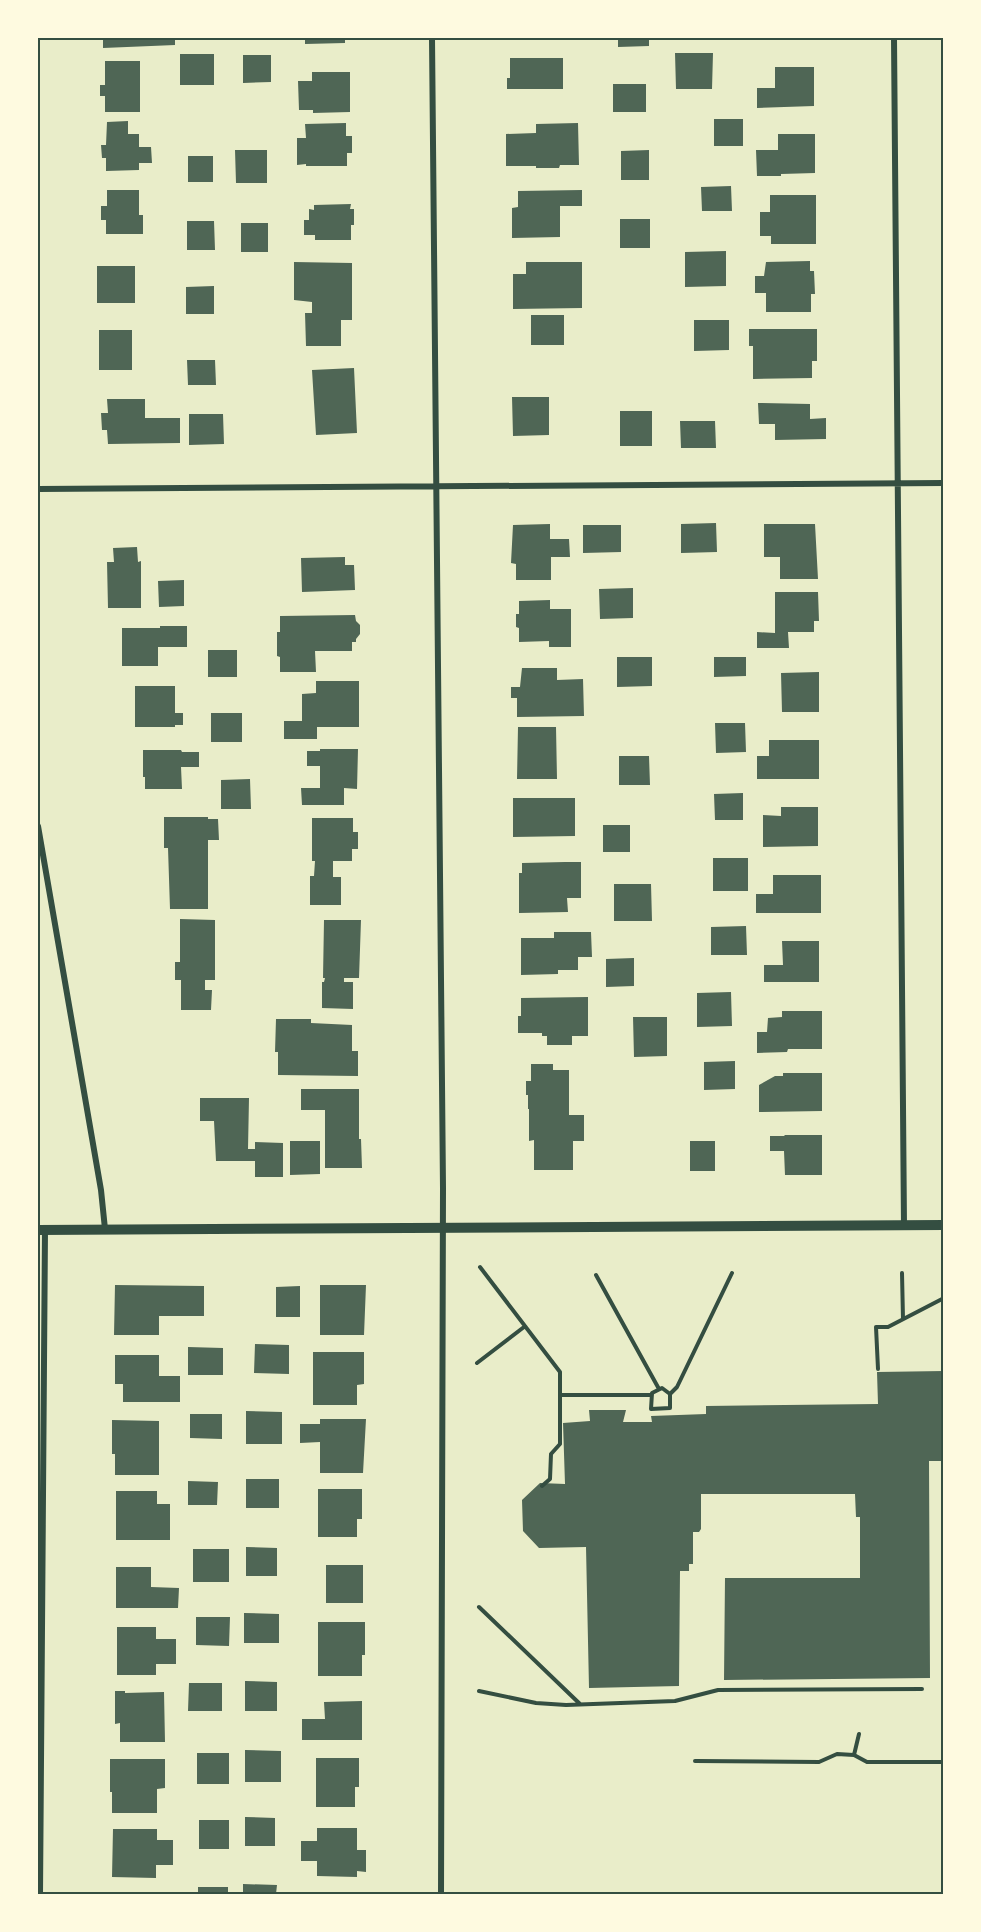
<svg xmlns="http://www.w3.org/2000/svg" width="981" height="1932" viewBox="0 0 981 1932" font-family="'DM Sans',sans-serif">
	<style>
		.building { fill: #4f6655 }
		.lines { fill: none; stroke-linecap: round; stroke-linejoin: round }
		.path { stroke: #344e41; stroke-width: 4 }
		.minor { stroke: #344e41; stroke-width: 6 }
		.tertiary { stroke: #344e41; stroke-width: 10 }
		.neatline { fill: none; stroke: #344e41; stroke-width: 2 }
	</style>
	<rect width="100%" height="100%" fill="#e9edc9"/>
	<path class="building" d="M103 38H175V45L103 48Z
		M305 38H345V43L305 44Z
		M618 38H649V46L618 47Z
		M675 53H713L712 89H676Z
		M180 54H214V85H180Z
		M243 55H271V82L243 83Z
		M510 58H563V89H507V78H510Z
		M105 61H140V112H105V96H100V85H105Z
		M775 67H814V106L757 108V88H775Z
		M312 72H350V112L313 113V110H299L298 81H312Z
		M613 84H646V112H613Z
		M714 119H743V146H714Z
		M128 121V134H139V147H151L152 163H139V170L106 171V158H102L101 145H106L107 122Z
		M346 123V136H352V153H347V166H306V164L297 165V138H306L305 124Z
		M578 123 579 165H560L559 168H536V166H506V134L536 133V124Z
		M778 134H815V173L781 174V176H757L756 150H778Z
		M235 150H267V183H236Z
		M649 150V180H621V151Z
		M188 156H213V182H188Z
		M731 186 732 211H702L701 187Z
		M107 190H139V215H143V234H106V220H101V206H107Z
		M582 190V206H560V237L512 238V208L518 207V191Z
		M770 195H816V244H771V236H760V212H770Z
		M351 204 350 209H354V225H351V240H315V235H304V220H309V209L314 210V205Z
		M620 219H650V248H620Z
		M187 221H214L215 250H187Z
		M241 223H268V252H241Z
		M726 251V286L685 287V252Z
		M810 261V271H814L815 294H811V312H766V293H755V276H764L766 262Z
		M294 262 352 263V320H341V346H306L305 313H312V302L294 300Z
		M526 262H582V308L513 309V274H526Z
		M97 266H135V303H97Z
		M214 286V314H186V287Z
		M531 315H564V345H531Z
		M694 320H729V350L694 351Z
		M749 329H817V361H812V378L753 379V346H749Z
		M99 330H132V370H99Z
		M187 360H215L216 385H188Z
		M354 368 357 433 316 435 312 370Z
		M512 397H549V435L513 436Z
		M107 399H145V418H180V443L108 444 107 430H102L101 413H108Z
		M758 403 810 404V419L826 418V439L775 440V424H759Z
		M620 411H652V446H620Z
		M189 414H223L224 444 189 445Z
		M680 421H715L716 448H681Z
		M716 523 717 552 681 553V524Z
		M550 524V539H569L570 557H551V580H516V564L511 563 513 525Z
		M764 524H815L818 579H780V557H764Z
		M583 525H621V552L583 553Z
		M137 547 138 562 141 561V608H108L107 562H114L113 548Z
		M345 557V565H354L355 590 302 592 301 558Z
		M184 580V606L159 607 158 581Z
		M633 588V618L600 619 599 589Z
		M775 592H818L819 621H814V632H788L789 648H757V632L775 633Z
		M550 600V609H571V647H549V641L519 642V628L516 627V614H519V601Z
		M355 615 356 621 360 625V634L356 639V642H352V651H315L316 672H280V657L277 656V632H280V616Z
		M160 626H187V647H158V666H122V628H160Z
		M208 650H237V677H208Z
		M617 657H652V686L617 687Z
		M714 657H746V676L714 677Z
		M522 668H557V680L583 679 584 716 517 717V698H511V687H520Z
		M819 672V712H782L781 673Z
		M316 681H359V727H317V739H284V721H302V694L316 693Z
		M135 686H175V713H183V725H175V727H135Z
		M211 713H242V742H211Z
		M715 723H745L746 752 716 753Z
		M518 727H556L557 779H517Z
		M769 740H819V779H757V756H769Z
		M320 749H358L357 789 344 788V805H302L301 788H320V766H307V751H320Z
		M143 750H181L182 752H199V767H181L182 789H145V777H143Z
		M619 756H649L650 785H619Z
		M250 779 251 809H221V780Z
		M743 793V820H715L714 794Z
		M513 798H575V836L513 837Z
		M781 807H818V846L763 847V815L781 816Z
		M164 817H208V819H218L219 840H208V909H170L168 848H164Z
		M312 818H353V832H358V849H352V861H333V877H341V905H310V876H314L315 861H312Z
		M603 825H630V852H603Z
		M713 858H748V891H713Z
		M565 862H581V898H567L568 912 519 913V873H522V863Z
		M773 875H821V913H756V894H773Z
		M614 884H651L652 921H614Z
		M180 919 215 920V980H205V990H212L211 1010H181V980H175V962H180Z
		M324 920H361L359 978H344V982H353V1009L322 1008V982H324L325 978H323Z
		M746 926 747 955H711V927Z
		M554 932H591L592 957H578V970H558V974L521 975V938H554Z
		M782 941H819V982H764V965H783Z
		M634 958V986L606 987V959Z
		M731 992 732 1026 697 1027V993Z
		M588 997V1036H572V1045H547V1036H542V1033H518V1016H521V998Z
		M782 1011H822V1049H788L787 1052 757 1053V1032H767L768 1018 782 1017Z
		M633 1017H667V1056L634 1057Z
		M276 1019H311V1023L352 1025V1051H358V1076L278 1075V1052H275Z
		M735 1061V1089L704 1090V1062Z
		M531 1064H553V1070H569V1115H584V1141H573V1170H534V1140L529 1141V1109H528V1095H526V1081H531Z
		M783 1073H822V1111L759 1112V1085L775 1076H783Z
		M301 1089H359V1139H361L362 1168H325V1110H301Z
		M200 1098H249L248 1149H255V1142L283 1143V1177H255V1161H216L214 1121H200Z
		M784 1135H822V1175H785L784 1151H770V1136H785Z
		M290 1141H320V1174L290 1175Z
		M690 1141H715V1171H690Z
		M115 1285 204 1286V1316H159V1335H114Z
		M320 1285H366L364 1335H320Z
		M300 1286V1317H276V1287Z
		M255 1344 289 1345V1374L254 1373Z
		M188 1347 223 1348V1375H188Z
		M313 1352H364V1384L357 1385V1405H313Z
		M115 1355H159V1376H180V1402H123V1384H115Z
		M944 1371V1461H929L930 1678 724 1680 725 1578H860V1517H856L855 1494H701V1529L699 1532H693V1564H689V1571H680L679 1686 589 1688 586 1547 539 1548 523 1531 522 1500 540 1483 565 1484 563 1423 590 1421 589 1410H626L623 1422H652L651 1416 706 1414V1406L878 1404 877 1372Z
		M246 1411 282 1412V1444H246Z
		M190 1414H222V1439L190 1438Z
		M320 1419H366L363 1473H320V1442L300 1443V1424H320Z
		M112 1420 159 1421V1475H115V1454H112Z
		M246 1479H279V1508H246Z
		M188 1481 218 1482 217 1505H188Z
		M318 1489H362V1519H357V1537H318Z
		M116 1491H157V1504H170V1540H116Z
		M246 1547 277 1548V1576H246Z
		M193 1549H229V1582H193Z
		M326 1565H363V1603H326Z
		M116 1567H151V1587L179 1588 178 1608H116Z
		M244 1613 279 1614V1643H244Z
		M196 1617H230L229 1646 196 1645Z
		M318 1622H365V1655H362V1676H318Z
		M117 1627H156V1639H176V1664H156V1675H117Z
		M245 1681 277 1682V1711H245Z
		M189 1683H222V1711H188Z
		M115 1691H125V1693L164 1692 165 1742H120V1723L115 1724Z
		M362 1701V1740H302V1719H325L324 1702Z
		M245 1750 281 1751V1782H245Z
		M197 1753H229V1784H197Z
		M316 1758H359V1787H355V1807H316Z
		M110 1759H165V1788L157 1789V1813H112V1792H110Z
		M245 1817 275 1818V1846H245Z
		M199 1820H229V1849H199Z
		M317 1828H357V1850H366V1872L357 1871V1877L317 1876V1861H301V1841H317Z
		M113 1829H157V1840H173V1865H156V1878L112 1877Z
		M243 1884 277 1885 276 1894H243Z
		M198 1887H228V1894H198Z"/>
	<g class="lines">
		<path class="path" d="M480 1267 560 1372V1444L551 1454 550 1479 542 1486
			M902 1273 903 1319
			M596 1275 659 1389
			M477 1363 524 1327
			M878 1369 876 1327H888L944 1298
			M662 1388 670 1394V1408L651 1409 652 1393Z
			M670 1394 677 1387 732 1273
			M560 1395H652
			M479 1607 580 1704
			M479 1691 536 1703 566 1705 675 1701 718 1690 922 1689
			M854 1755 859 1734
			M695 1761 819 1762 837 1754 854 1755 867 1762H944"/>
		<path class="minor" d="M432 38 443 1188 441 1894
			M894 38 904 1225
			M38 489 944 483
			M38 826 101 1190 105 1229
			M40 1894 45 1230"/>
		<path class="tertiary" d="M38 1230 944 1225"/>
	</g>
	<rect width="981" height="1932" fill="none" stroke="#fefae0" stroke-width="78"/>
	<rect x="39" y="39" width="903" height="1854" class="neatline"/>
</svg>
